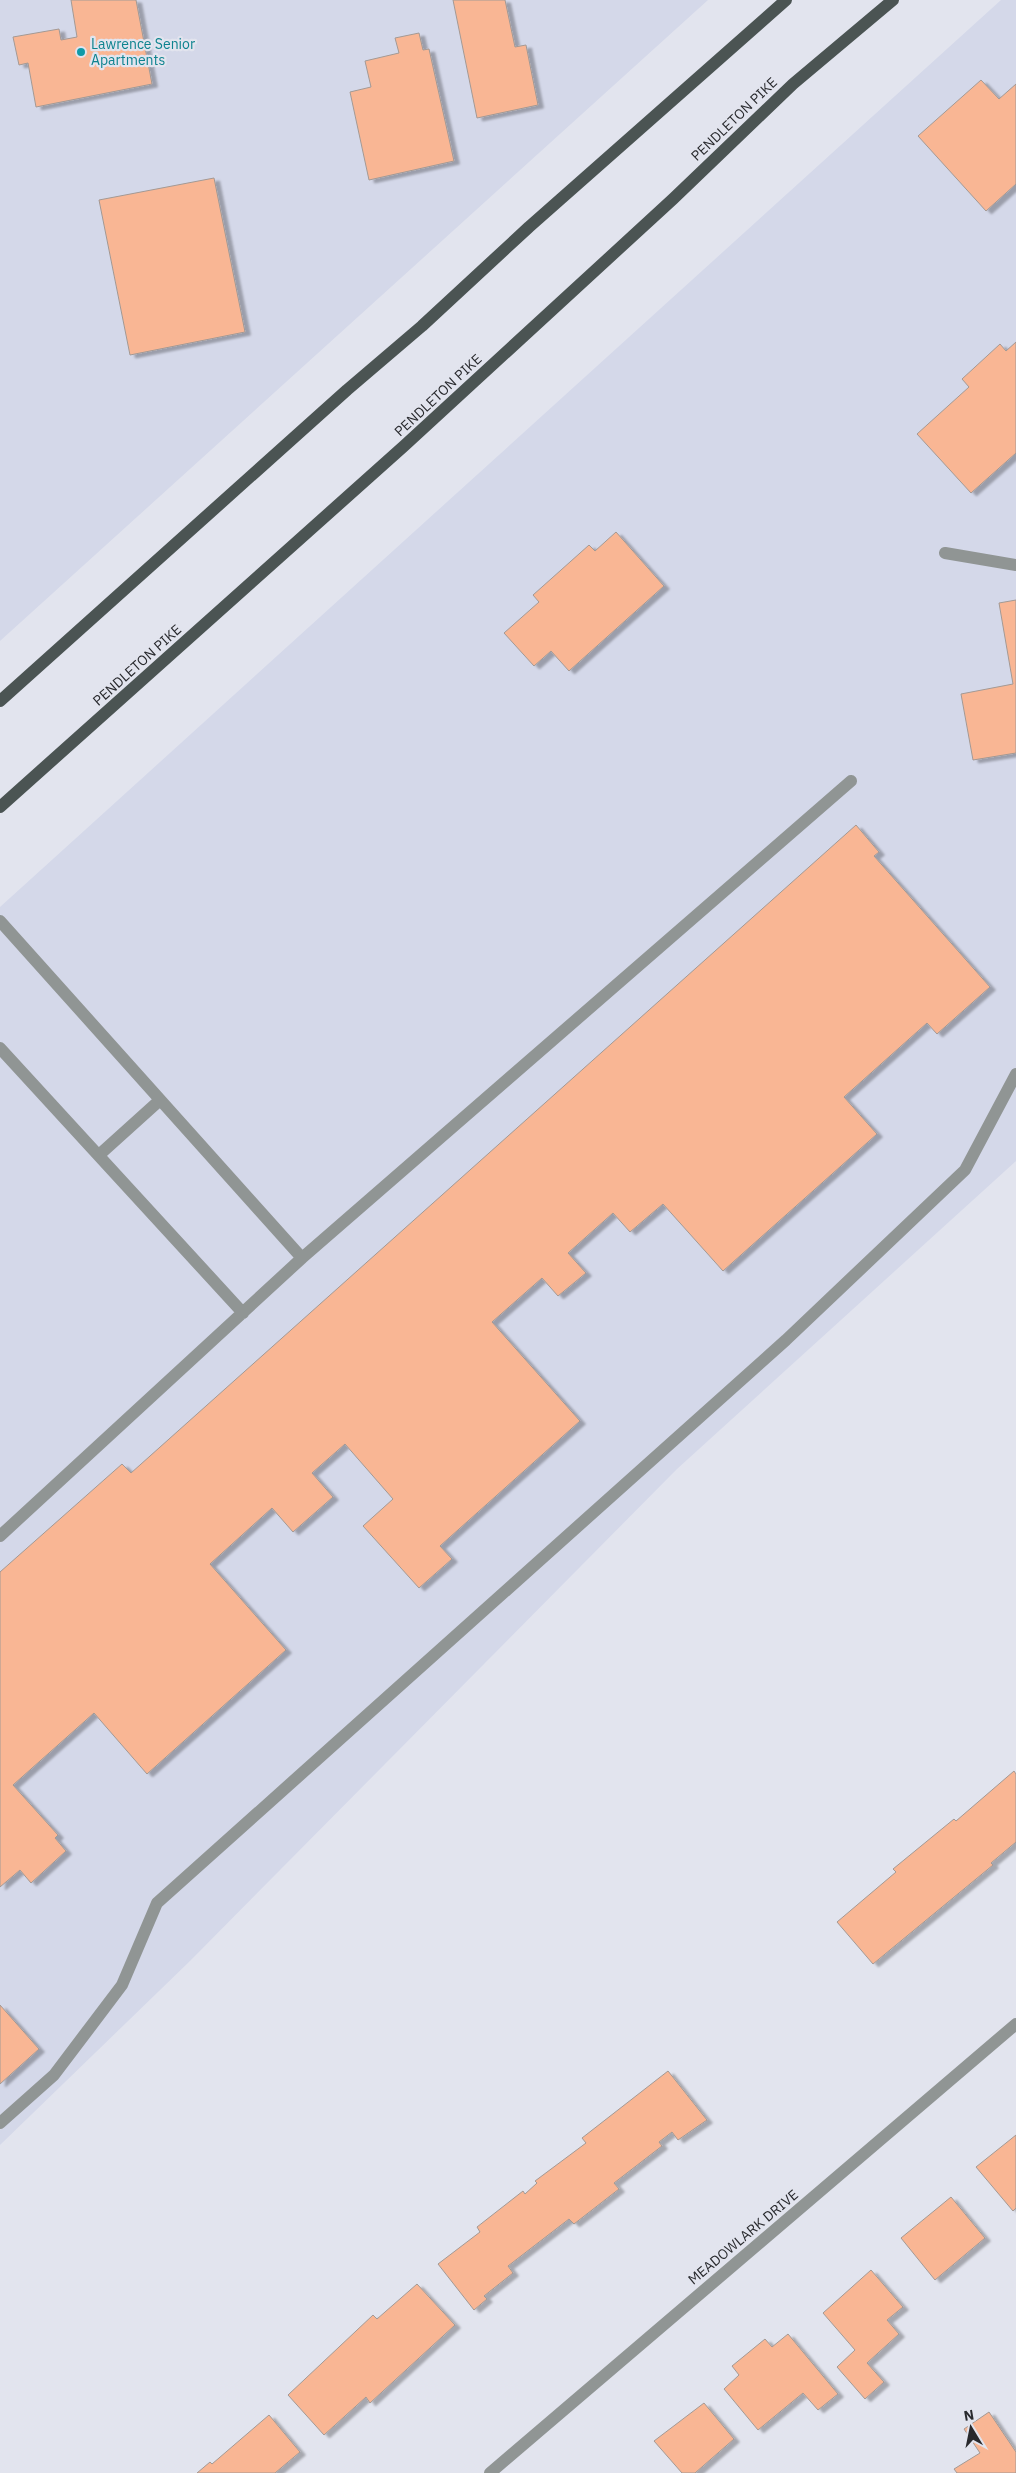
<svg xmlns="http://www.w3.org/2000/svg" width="1016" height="2473" viewBox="0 0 1016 2473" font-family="'IBM Plex Sans',sans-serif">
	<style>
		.built { fill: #d4d8e9 }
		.building { fill: #f9b694; stroke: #a39994; filter: url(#shadow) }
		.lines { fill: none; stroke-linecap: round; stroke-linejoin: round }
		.lane { stroke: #909594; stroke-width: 12 }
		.street { stroke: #909594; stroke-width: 12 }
		.primary { stroke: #4b5453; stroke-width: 12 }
		.culture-dot { fill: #0f9aa8; stroke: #e2e4ee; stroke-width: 2 }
		.labels { text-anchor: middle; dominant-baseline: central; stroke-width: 4.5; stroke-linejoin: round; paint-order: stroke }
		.culture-label { font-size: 14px; fill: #0d838f; stroke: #e2e4ee; text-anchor: start }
		.street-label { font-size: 14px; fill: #28292d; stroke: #e2e4ee }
	</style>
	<defs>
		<filter id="shadow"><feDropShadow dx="5.5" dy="3" stdDeviation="1" flood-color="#0004"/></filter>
	</defs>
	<rect width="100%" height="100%" fill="#e2e4ee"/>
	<path class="built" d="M0 0H708L0 641Z
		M1001 0H1016V1161L677 1469 190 1961 0 2145V907Z"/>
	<path class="building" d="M71 0H136L152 84 36 107 28 63 19 65 13 37 59 29 61 40 77 37Z
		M453 0H505L515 47 526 45 538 105 477 118Z
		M419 33 423 50 429 49 454 161 369 180 350 92 371 87 365 61 399 53 395 38Z
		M981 80 999 99 1016 84V184L986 211 918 136Z
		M214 178 245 332 130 355 99 200Z
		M1016 342V453L971 493 917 434 969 387 962 379 1000 344 1006 351Z
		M616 532 664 586 569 671 551 651 534 666 504 633 539 602 533 595 589 545 595 551Z
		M1016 600V753L973 760 961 694 1013 684 999 603Z
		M856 825 879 852 874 856 990 987 937 1034 927 1023 844 1097 877 1134 723 1271 663 1204 630 1232 613 1213 568 1253 586 1273 558 1296 542 1278 492 1322 580 1421 440 1546 452 1559 419 1588 363 1526 393 1499 345 1444 312 1473 333 1497 293 1532 272 1508 210 1564 286 1650 147 1774 94 1713 13 1785 58 1835 55 1838 66 1851 31 1883 20 1870 0 1887V1572L122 1464 131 1473Z
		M1014 1771 1016 1774V1842L991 1863 993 1865 873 1964 837 1922 896 1872 893 1869 954 1819 956 1821Z
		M0 2005 39 2049 0 2084Z
		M668 2071 707 2120 678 2140 672 2132 659 2142 662 2146 614 2183 619 2189 574 2224 569 2219 508 2266 513 2273 484 2296 487 2299 474 2310 438 2264 480 2232 477 2227 523 2191 525 2194 537 2183 535 2181 586 2143 582 2138Z
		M1016 2135V2208L1013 2211 976 2167Z
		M951 2197 985 2238 935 2280 901 2238Z
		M871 2270 903 2307 887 2320 899 2334 867 2363 884 2382 865 2399 837 2367 855 2350 823 2313Z
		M417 2284 455 2325 370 2403 366 2397 324 2435 288 2395 373 2315 377 2319Z
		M788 2334 838 2394 818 2410 803 2393 758 2430 724 2389 739 2375 732 2366 765 2339 772 2347Z
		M704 2403 734 2439 695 2473H682L654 2441Z
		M989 2412 1016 2452V2473H957L954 2469 980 2453 964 2429Z
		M269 2415 300 2452 275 2473H197L210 2462 212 2464Z"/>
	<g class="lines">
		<path class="lane" d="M945 553 1016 565
			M0 921 302 1258 0 1536
			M0 1048 243 1313
			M99 1155 160 1100
			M302 1258 851 781
			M0 2123 54 2075 122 1985 157 1903 786 1340 965 1170 1016 1074"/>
		<path class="street" d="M490 2473 1016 2024"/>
		<path class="primary" d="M0 701 347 390 422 326 529 227 786 0
			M0 807 404 446 673 199 793 84 893 0"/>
	</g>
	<circle class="culture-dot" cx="81" cy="52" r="5"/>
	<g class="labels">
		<g class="culture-label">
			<text x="91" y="44">Lawrence Senior<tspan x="91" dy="16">Apartments</tspan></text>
		</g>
		<g class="street-label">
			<text transform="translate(734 119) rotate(-44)">PENDLETON PIKE</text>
			<text transform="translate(438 395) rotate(-43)">PENDLETON PIKE</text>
			<text transform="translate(137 665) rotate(-42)">PENDLETON PIKE</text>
			<text transform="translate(743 2237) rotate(-40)">MEADOWLARK DRIVE</text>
		</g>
	</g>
	<g transform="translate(971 2428) rotate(350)" stroke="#e2e4ee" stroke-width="4" paint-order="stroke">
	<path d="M0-4L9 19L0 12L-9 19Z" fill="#28292d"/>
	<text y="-8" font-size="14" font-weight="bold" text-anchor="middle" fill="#28292d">N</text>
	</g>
</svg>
